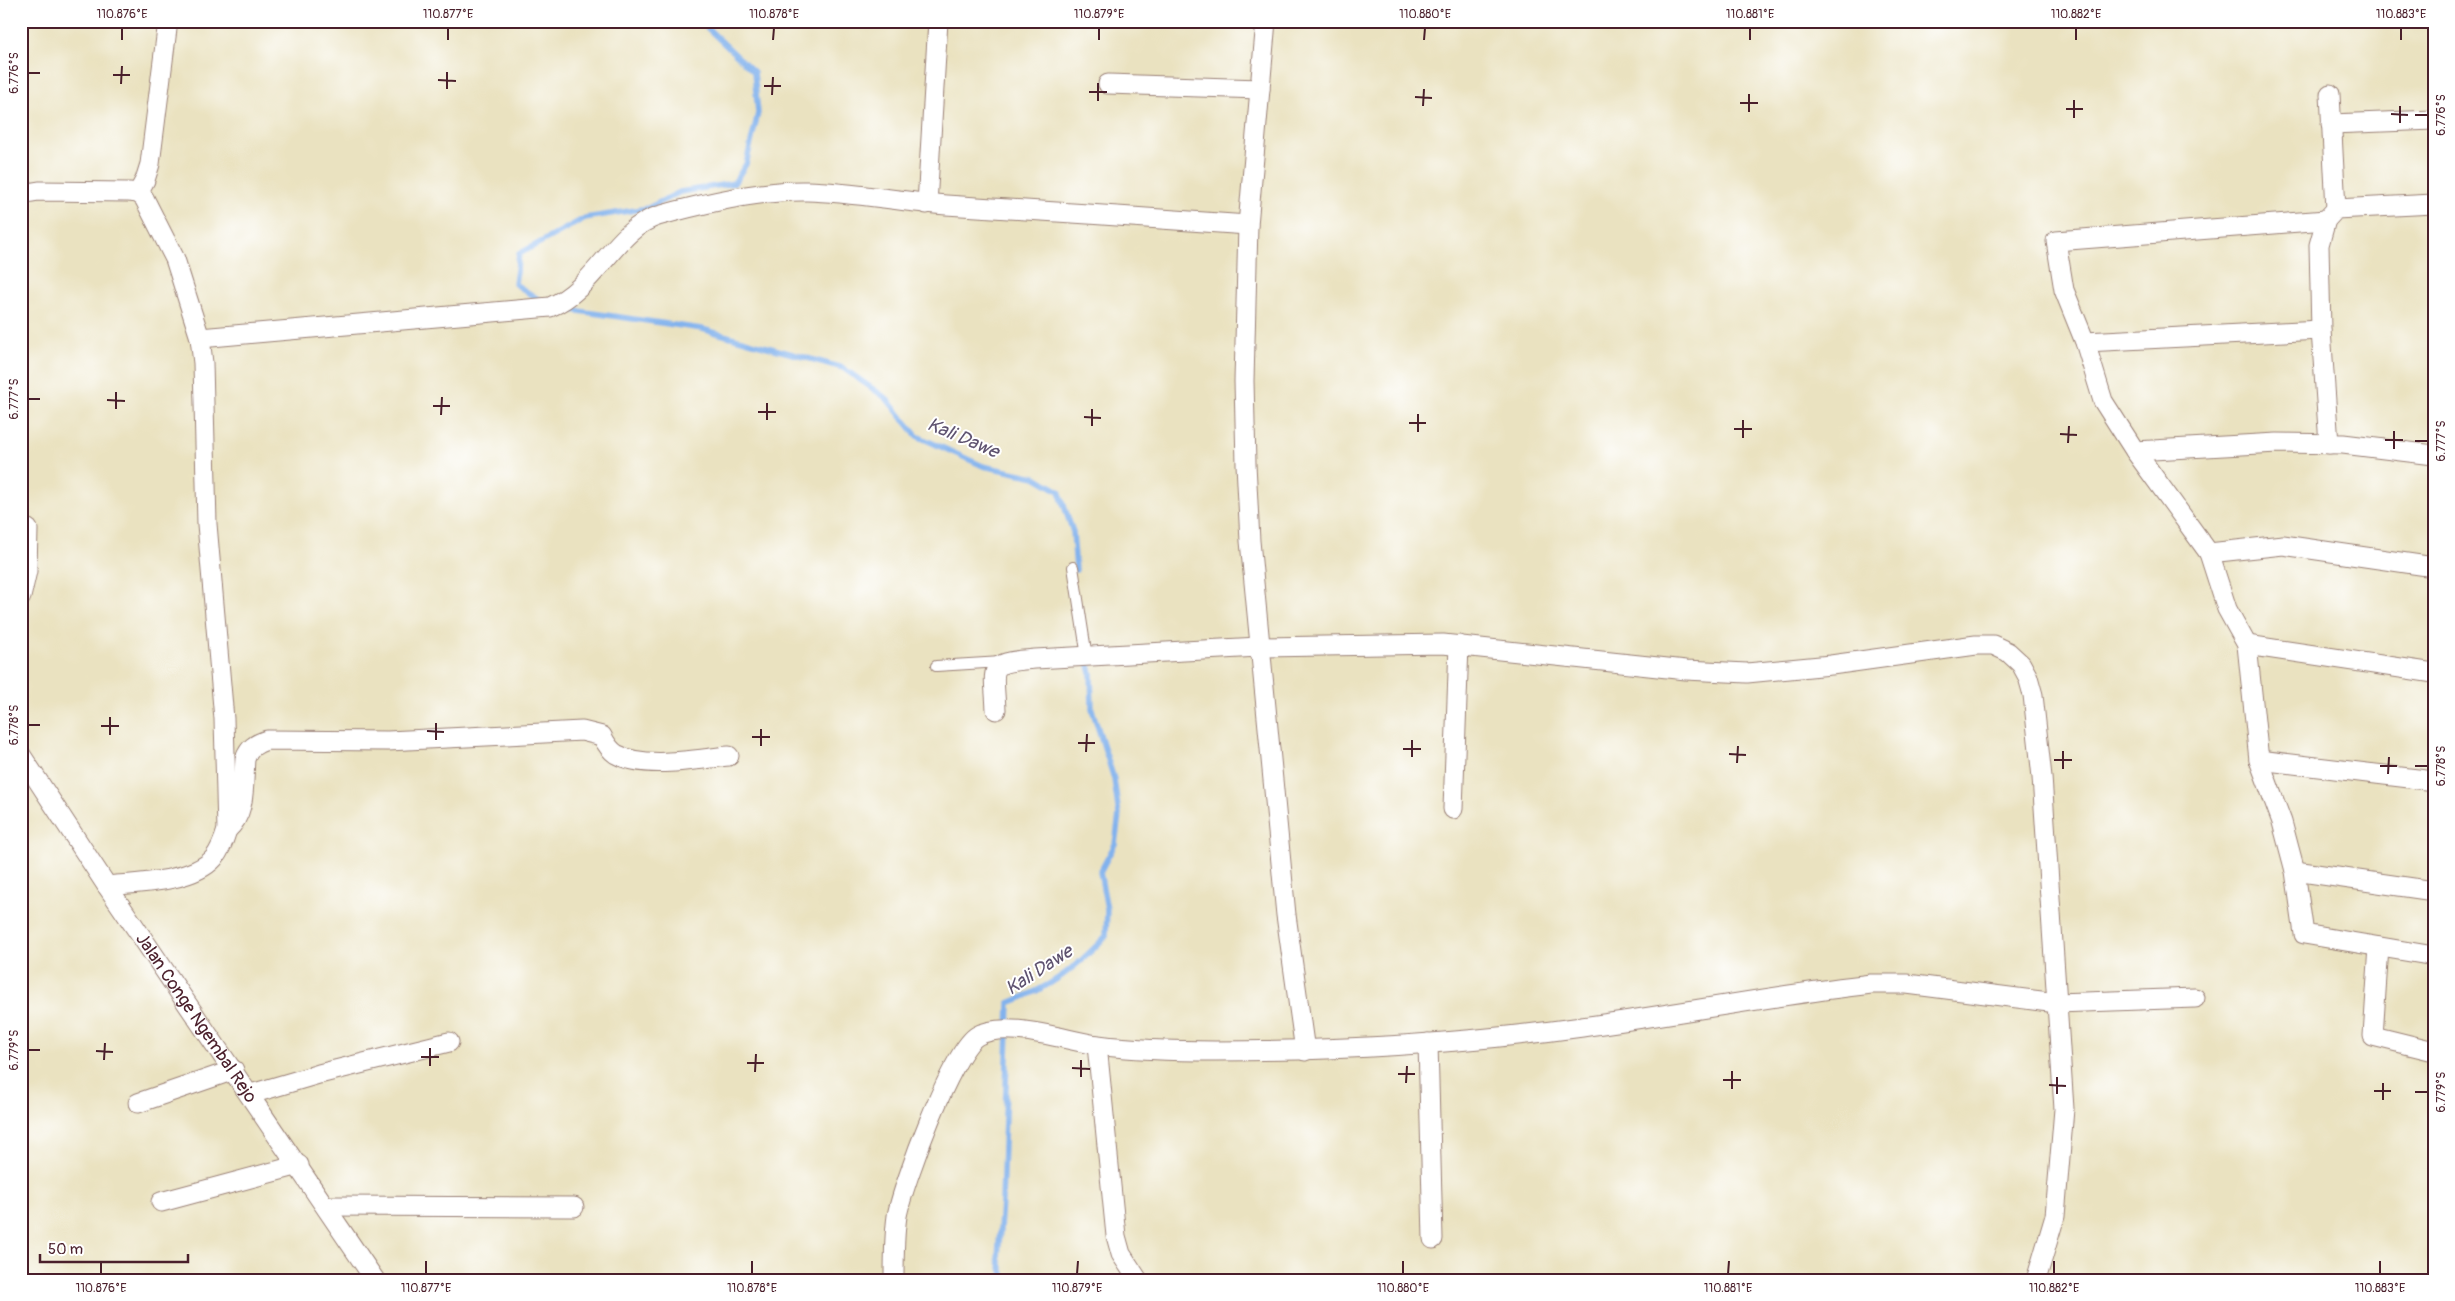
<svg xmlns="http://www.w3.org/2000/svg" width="2455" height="1301" viewBox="0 0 2455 1301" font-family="Pangolin,sans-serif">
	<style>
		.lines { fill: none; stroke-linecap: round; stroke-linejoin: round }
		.stream { stroke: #82b2ed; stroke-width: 5.5 }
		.service-casing { stroke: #9a8076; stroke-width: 12 }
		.minor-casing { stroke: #9a8076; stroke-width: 21 }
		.service { stroke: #fff; stroke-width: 10 }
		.minor { stroke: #fff; stroke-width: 19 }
		.ticks { fill: none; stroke: #4a1f2b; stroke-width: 2 }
		.labels { text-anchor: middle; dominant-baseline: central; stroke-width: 4; stroke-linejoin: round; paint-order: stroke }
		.street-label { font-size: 18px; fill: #4a1f2b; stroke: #fff }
		.water-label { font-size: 19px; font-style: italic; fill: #5e526f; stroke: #fff }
		.neatline { fill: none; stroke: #4a1f2b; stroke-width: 2 }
		.ticks-label { font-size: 12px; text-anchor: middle; fill: #4a1f2b }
	</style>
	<rect width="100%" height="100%" fill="#fff"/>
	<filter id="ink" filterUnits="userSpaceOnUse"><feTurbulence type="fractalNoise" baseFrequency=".02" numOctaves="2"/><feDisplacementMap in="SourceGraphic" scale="10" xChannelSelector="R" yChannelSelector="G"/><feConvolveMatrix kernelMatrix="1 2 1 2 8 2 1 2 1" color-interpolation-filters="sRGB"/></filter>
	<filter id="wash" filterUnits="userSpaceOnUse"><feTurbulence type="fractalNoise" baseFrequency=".0096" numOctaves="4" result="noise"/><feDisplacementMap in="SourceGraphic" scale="20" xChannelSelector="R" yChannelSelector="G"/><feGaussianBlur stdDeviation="1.12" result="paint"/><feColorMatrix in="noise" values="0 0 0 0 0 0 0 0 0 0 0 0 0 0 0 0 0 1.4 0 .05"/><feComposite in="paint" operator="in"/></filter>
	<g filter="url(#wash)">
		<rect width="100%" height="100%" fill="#eae2c0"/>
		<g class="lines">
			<path class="stream" d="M543 302 515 284 519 254 585 218 648 208 680 192 734 183 746 164 758 113 754 72 700 21
				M558 308 702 329 843 368 886 398 917 436 983 466 1035 477 1059 491 1073 532 1076 570
				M1005 1280 998 1258 1002 1201 1009 1003C1051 987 1075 969 1106 936L1107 909 1100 872 1115 844 1119 815 1114 779 1092 709 1091 673 1087 658"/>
		</g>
	</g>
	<g filter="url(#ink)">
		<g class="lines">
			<defs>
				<path id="service" d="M1073 567 1087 657
					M936 666 1002 662"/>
				<g id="minor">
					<path d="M1266 21 1248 225 1244 381 1246 464 1250 541 1286 915 1305 1051"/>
					<path d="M1108 84 1260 89"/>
					<path d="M2330 94 2336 209"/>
					<path d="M2331 124 2434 120"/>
					<path d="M138 193 145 180 150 164 168 21"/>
					<path d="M21 194 39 191 129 192 138 193 144 198 175 259 200 338 203 363 207 524 224 719 227 830C224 840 221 849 214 858 193 882 137 883 107 886"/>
					<path d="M927 204 938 21"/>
					<path d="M2326 220 2056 241 2064 290 2085 342 2103 401 2135 451 2209 553 2227 609 2247 645 2259 760 2282 822 2295 871 2304 934 2434 956"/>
					<path d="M200 338 550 307C596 288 615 229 658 216 701 204 763 190 807 191 854 192 900 202 946 205 1047 211 1147 218 1248 225"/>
					<path d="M2085 342 2321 330"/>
					<path d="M2329 444 2321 330 2319 245 2326 220 2336 209 2434 204"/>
					<path d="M2135 451 2277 443 2343 444 2434 455"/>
					<path d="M2209 553 2283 545 2434 567"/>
					<path d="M21 597 27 571 28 529"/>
					<path d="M2247 645 2434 673"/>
					<path d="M996 710C994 665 986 663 1035 659L1259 647 1443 644 1686 670 1747 673 1831 665 1976 645H1993L2008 652 2021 664 2028 677 2033 695 2042 777 2064 1109 2055 1216 2036 1280"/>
					<path id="s1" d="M21 755 107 886 375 1280"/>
					<path d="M2259 760 2434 781"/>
					<path d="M1453 809 1459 645"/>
					<path d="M227 830C247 813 243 783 245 759 249 748 255 744 267 740L388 741 582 731 602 736C605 742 610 750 616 754 645 770 697 759 729 756"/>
					<path d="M2295 871 2434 891"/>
					<path d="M2379 947 2373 1036 2434 1051"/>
					<path d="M1428 1043 1433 1239"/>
					<path d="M1097 1045 1116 1236 1121 1254 1138 1280"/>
					<path d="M251 1094 319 1074 449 1042"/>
					<path d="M138 1103 234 1070"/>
					<path d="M161 1202 299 1165"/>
					<path d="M326 1206 574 1207"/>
					<path d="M894 1280C894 1258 894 1237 897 1216 903 1184 952 1051 977 1036 1005 1019 1067 1041 1098 1045 1137 1050 1176 1051 1215 1051 1337 1051 1460 1044 1582 1027 1679 1014 1774 995 1871 984H1907L2057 1003 2195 998"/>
				</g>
			</defs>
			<use href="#service" class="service-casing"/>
			<use href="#minor" class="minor-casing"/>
			<use href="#service" class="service"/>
			<use href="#minor" class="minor"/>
		</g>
	</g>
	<path class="ticks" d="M122 40V28M448 40V28M773 40 774 28M1099 40V28M1424 40 1425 28M1750 40V28M2076 40V28M2401 40V28M28 73H40M113 75H130M438 80 456 81M121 84 122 66M764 86H781M447 89V72M1089 92H1107M772 95 773 77M1415 97 1432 98M1098 101V83M1740 103H1758M1423 106 1424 89M2066 109H2083M1749 112V94M2391 114 2408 115M2415 115H2428M2074 118V100M2400 123V106M28 399H40M107 400 125 401M433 406H450M116 409V392M758 412H776M441 415 442 397M1084 417 1101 418M767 420V403M1409 423H1426M1092 426V409M1734 429H1752M1418 432V414M2060 434 2077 435M1743 438V420M2385 440H2403M2415 441H2428M2068 443 2069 426M2394 449V431M28 725H40M101 726H119M427 731 444 732M110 735V717M752 737H770M436 740V723M1078 743H1095M761 746V729M1403 749H1421M1086 752 1087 734M1729 754 1746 755M1412 757V740M2054 760H2072M1737 763 1738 746M2380 766H2397M2415 766H2428M2063 769V751M2388 774 2389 757M28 1050H40M96 1051 113 1052M421 1057H439M104 1060 105 1043M747 1063H764M430 1066V1048M1072 1068 1090 1069M755 1072 756 1054M1398 1074H1415M1081 1077V1060M1723 1080H1741M1406 1083 1407 1066M2049 1085 2066 1086M1732 1089V1071M2374 1091H2391M2415 1092H2428M2057 1094V1077M2383 1100V1083M101 1274V1261M426 1274V1261M752 1274V1261M1077 1274 1078 1261M1403 1274V1261M1728 1274 1729 1261M2054 1274V1261M2380 1274V1261"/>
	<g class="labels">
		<g class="street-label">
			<text stroke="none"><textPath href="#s1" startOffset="316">Jalan Conge Ngembal Rejo</textPath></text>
		</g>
		<g class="water-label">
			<text transform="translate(963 438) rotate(23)">Kali Dawe</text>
			<text transform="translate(1039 970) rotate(-33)">Kali Dawe</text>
		</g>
	</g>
	<rect width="2455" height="1301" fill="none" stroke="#fff" stroke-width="55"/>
	<path d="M40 1254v8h148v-8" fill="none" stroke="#4a1f2b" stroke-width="2.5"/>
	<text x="48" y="1254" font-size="15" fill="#4a1f2b" stroke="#ffffff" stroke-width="4" paint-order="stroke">50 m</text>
	<rect x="28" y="28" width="2400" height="1246" class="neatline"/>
	<g class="ticks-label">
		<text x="122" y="18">110.876°E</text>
		<text x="448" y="18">110.877°E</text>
		<text x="774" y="18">110.878°E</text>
		<text x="1099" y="18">110.879°E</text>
		<text x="1425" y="18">110.880°E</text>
		<text x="1750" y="18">110.881°E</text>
		<text x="2076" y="18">110.882°E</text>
		<text x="2401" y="18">110.883°E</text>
		<text transform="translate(14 73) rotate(-90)" y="4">6.776°S</text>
		<text transform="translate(2441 115) rotate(-90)" y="4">6.776°S</text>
		<text transform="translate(14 399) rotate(-90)" y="4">6.777°S</text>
		<text transform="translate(2441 441) rotate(-90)" y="4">6.777°S</text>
		<text transform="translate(14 725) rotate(-90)" y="4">6.778°S</text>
		<text transform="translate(2441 766) rotate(-90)" y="4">6.778°S</text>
		<text transform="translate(14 1050) rotate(-90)" y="4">6.779°S</text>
		<text transform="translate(2441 1092) rotate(-90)" y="4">6.779°S</text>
		<text x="101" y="1292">110.876°E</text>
		<text x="426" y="1292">110.877°E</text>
		<text x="752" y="1292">110.878°E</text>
		<text x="1077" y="1292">110.879°E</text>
		<text x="1403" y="1292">110.880°E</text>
		<text x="1728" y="1292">110.881°E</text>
		<text x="2054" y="1292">110.882°E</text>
		<text x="2380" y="1292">110.883°E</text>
	</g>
</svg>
